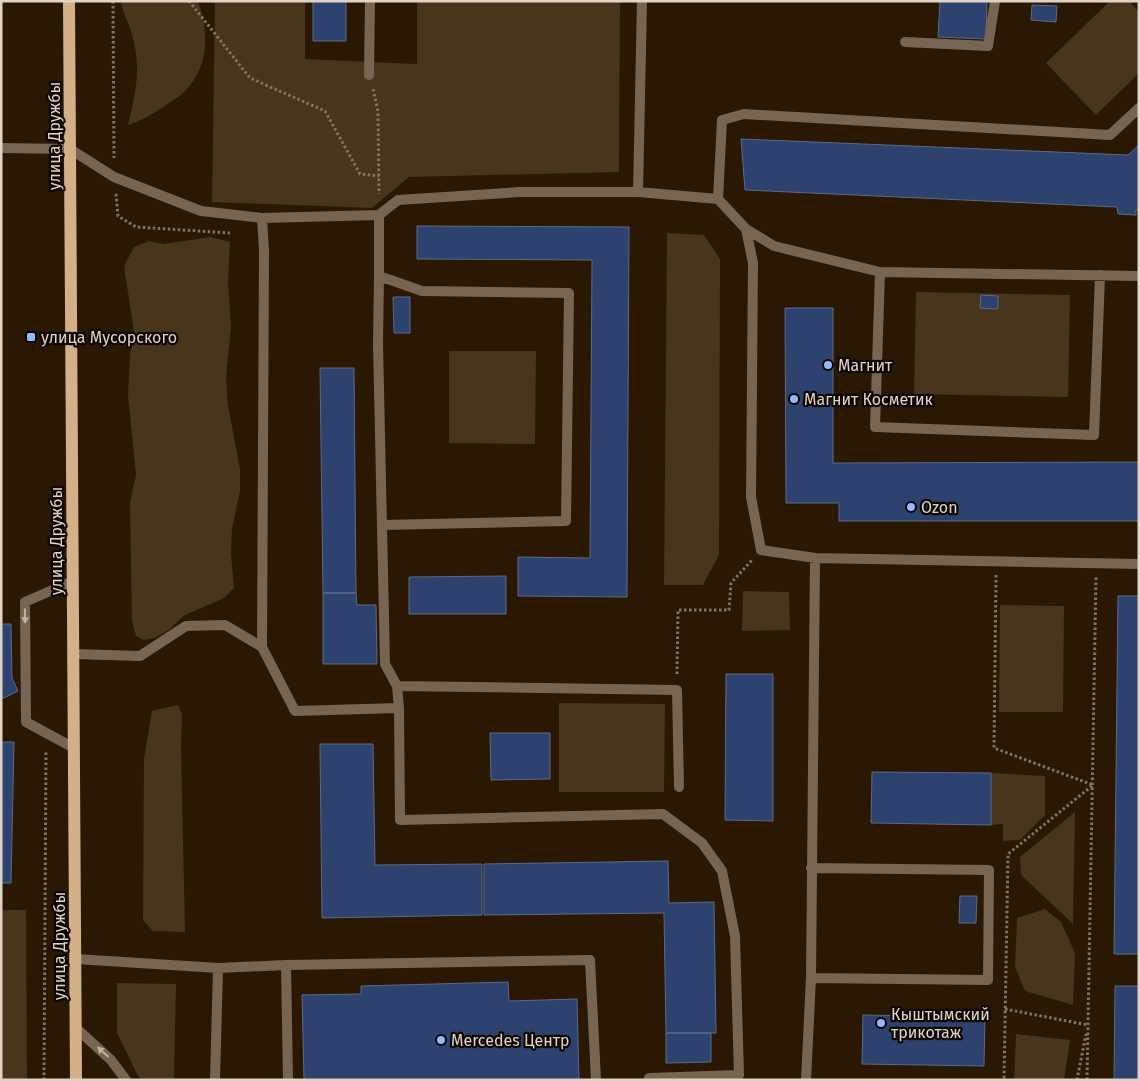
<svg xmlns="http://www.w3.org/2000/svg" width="1140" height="1081" viewBox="0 0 1140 1081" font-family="'Fira Sans',sans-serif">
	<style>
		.green { fill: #49341c }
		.building { fill: #2d426e; stroke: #5c6a85 }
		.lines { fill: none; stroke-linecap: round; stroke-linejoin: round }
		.path { stroke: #837462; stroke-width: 3; stroke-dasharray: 2.5 2.5; stroke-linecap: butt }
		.lane { stroke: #776553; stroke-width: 10 }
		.street { stroke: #776553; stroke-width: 10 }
		.primary { stroke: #d4b088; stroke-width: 12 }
		.oneway { fill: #c1b3a4 }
		.poi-dot { fill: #94b7fd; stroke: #0c0501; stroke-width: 2 }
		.labels { text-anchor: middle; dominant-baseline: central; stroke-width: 4.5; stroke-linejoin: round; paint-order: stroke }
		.street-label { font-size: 16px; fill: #e1d4c7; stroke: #0c0501 }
		.poi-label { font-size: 16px; fill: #e1d4c7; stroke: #0c0501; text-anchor: start }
	</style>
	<rect width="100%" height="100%" fill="#2a1802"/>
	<path class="green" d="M121 1H198C209 33 210 66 184 92 180 96 174 100 169 103 154 113 144 120 128 125 136 91 142 67 131 31 128 21 122 12 121 1Z
		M215 1H305V59L417 64V1H620L619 172 409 177 372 208 212 202Z
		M1110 1H1129L1139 12V73L1096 115 1046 63Z
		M667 233 704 235 720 259 719 555 703 585H664Z
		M211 237 230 242 228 282 231 327 226 377 228 406 240 469V491L232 529 231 554 234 588 224 598 183 616 170 629 155 638 144 640 136 636 132 621 130 503 136 475 128 395 130 355 134 332 124 266 134 247 149 241 163 244Z
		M916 292 1070 295 1068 397 914 394Z
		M449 351H536L535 444 449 443Z
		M743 591 789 592 790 630 742 631Z
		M1000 605 1064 606 1063 712H999Z
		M559 703 665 704 664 792H559Z
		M178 705 182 714 181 746 185 932 153 931 143 920 144 758 152 711Z
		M991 773 1045 776V815L1020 840 1003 841V824L991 825Z
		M1075 812 1073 924 1021 875 1020 857Z
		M1045 909 1061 922 1075 953 1073 1005 1025 991 1015 967 1017 918Z
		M1 910H26L27 1080H1Z
		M117 983 176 984 174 1080H141L137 1074 117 1033Z
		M1016 1034 1070 1040 1064 1080H1014Z"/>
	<path class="building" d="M313 1H346V41H313Z
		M940 1H987L986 39 938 37Z
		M1032 5 1057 6 1056 22 1031 20Z
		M741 139 1128 155 1139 145V210H1136V215L1118 214 1117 207 745 190Z
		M417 226 629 227 627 597 518 596V557L590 558 592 260 417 259Z
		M981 295 998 296V309L980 308Z
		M393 297H410V333H394Z
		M785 308H833V463L1139 462V521H839V503H786Z
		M320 368H354L356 593H323Z
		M506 576V614H409V577Z
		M323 593H356L357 605H376L377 664H323Z
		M1118 596H1139V954H1114Z
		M1 624H11L12 678 18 691 4 698H1Z
		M726 674H773V821L725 820Z
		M490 733H550V779L491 780Z
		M1 742H14L11 883H1Z
		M320 744H373L375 865 482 864V915L322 918Z
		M872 772 991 773V825L871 823Z
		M668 861 669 903 714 902 716 1033H666L664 913 484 915V864Z
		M960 896H977L976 923H959Z
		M508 982 509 1001 577 999 579 1080H304L302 995 361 994V986Z
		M1115 986H1139V1080H1114Z
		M863 1015 985 1017 984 1066 862 1064Z
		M666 1033H711V1062L666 1063Z"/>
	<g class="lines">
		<path class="path" d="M113 1 114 158
			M189 1 250 78 325 111 360 174 379 176
			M373 89 378 111 379 194
			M116 194 118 216 136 227 230 233
			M996 575 994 748 1093 785 1008 854 1004 1080
			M677 674 678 610H729L731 583 752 560
			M1005 1009 1088 1025
			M44 1080 46 750
			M1077 1080 1086 1034
			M1087 1080 1096 577"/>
		<path class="lane" d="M905 42 988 46 995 1
			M369 75 370 1
			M70 149 114 177 201 211 262 218 379 215 398 200 520 192H638L718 199 722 120 744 114 1110 135 1139 108
			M638 192 642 1
			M718 199 746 229 753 263 751 497 761 550 815 558 1139 564
			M379 215V276L378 343 385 664 397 686 399 708
			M746 229 774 246 880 272 1139 276
			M880 272 875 427 1094 435 1100 275
			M379 276 422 291 569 293 566 521 382 525
			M73 581 25 602 26 722 74 748
			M262 647 264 250 262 218
			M74 654 140 656 186 626 225 625 262 647 295 711 399 708 400 820 663 814 702 843 722 871 735 936 739 1075 649 1078
			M397 686 677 690 679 787
			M811 868 989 870 988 980 811 978
			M76 959 218 968 286 965 590 960 596 1080
			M286 965 288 1080
			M76 1028 111 1060 126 1080
			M215 1080 218 968
			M806 1080 811 978 815 558"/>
		<path class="street" d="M1 148 70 149"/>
		<path class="primary" d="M69 1 76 1080"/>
	</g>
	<defs><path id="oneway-solid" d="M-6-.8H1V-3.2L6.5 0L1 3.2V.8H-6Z" transform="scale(1.25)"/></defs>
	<g class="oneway">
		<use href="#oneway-solid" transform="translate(25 616) rotate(89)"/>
		<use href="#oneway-solid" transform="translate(103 1052) rotate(-138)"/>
	</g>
	<g class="poi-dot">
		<rect x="26" y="332" width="10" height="10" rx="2.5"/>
		<circle cx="828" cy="365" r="5"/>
		<circle cx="794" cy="399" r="5"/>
		<circle cx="911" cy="507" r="5"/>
		<circle cx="881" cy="1023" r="5"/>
		<circle cx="441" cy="1040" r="5"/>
	</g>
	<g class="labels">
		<g class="street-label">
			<text transform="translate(54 136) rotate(-90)">улица Дружбы</text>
			<text transform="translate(56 541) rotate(-90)">улица Дружбы</text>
			<text transform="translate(59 946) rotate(-90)">улица Дружбы</text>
		</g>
		<g class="poi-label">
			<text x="41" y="337">улица Мусорского</text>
			<text x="838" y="365">Магнит</text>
			<text x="804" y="399">Магнит Косметик</text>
			<text x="921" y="507">Ozon</text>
			<text x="891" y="1014">Кыштымский<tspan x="891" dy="18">трикотаж</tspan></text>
			<text x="451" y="1040">Mercedes Центр</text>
		</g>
	</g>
	<rect width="1140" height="1081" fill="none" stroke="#e1d4c7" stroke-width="5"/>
</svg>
